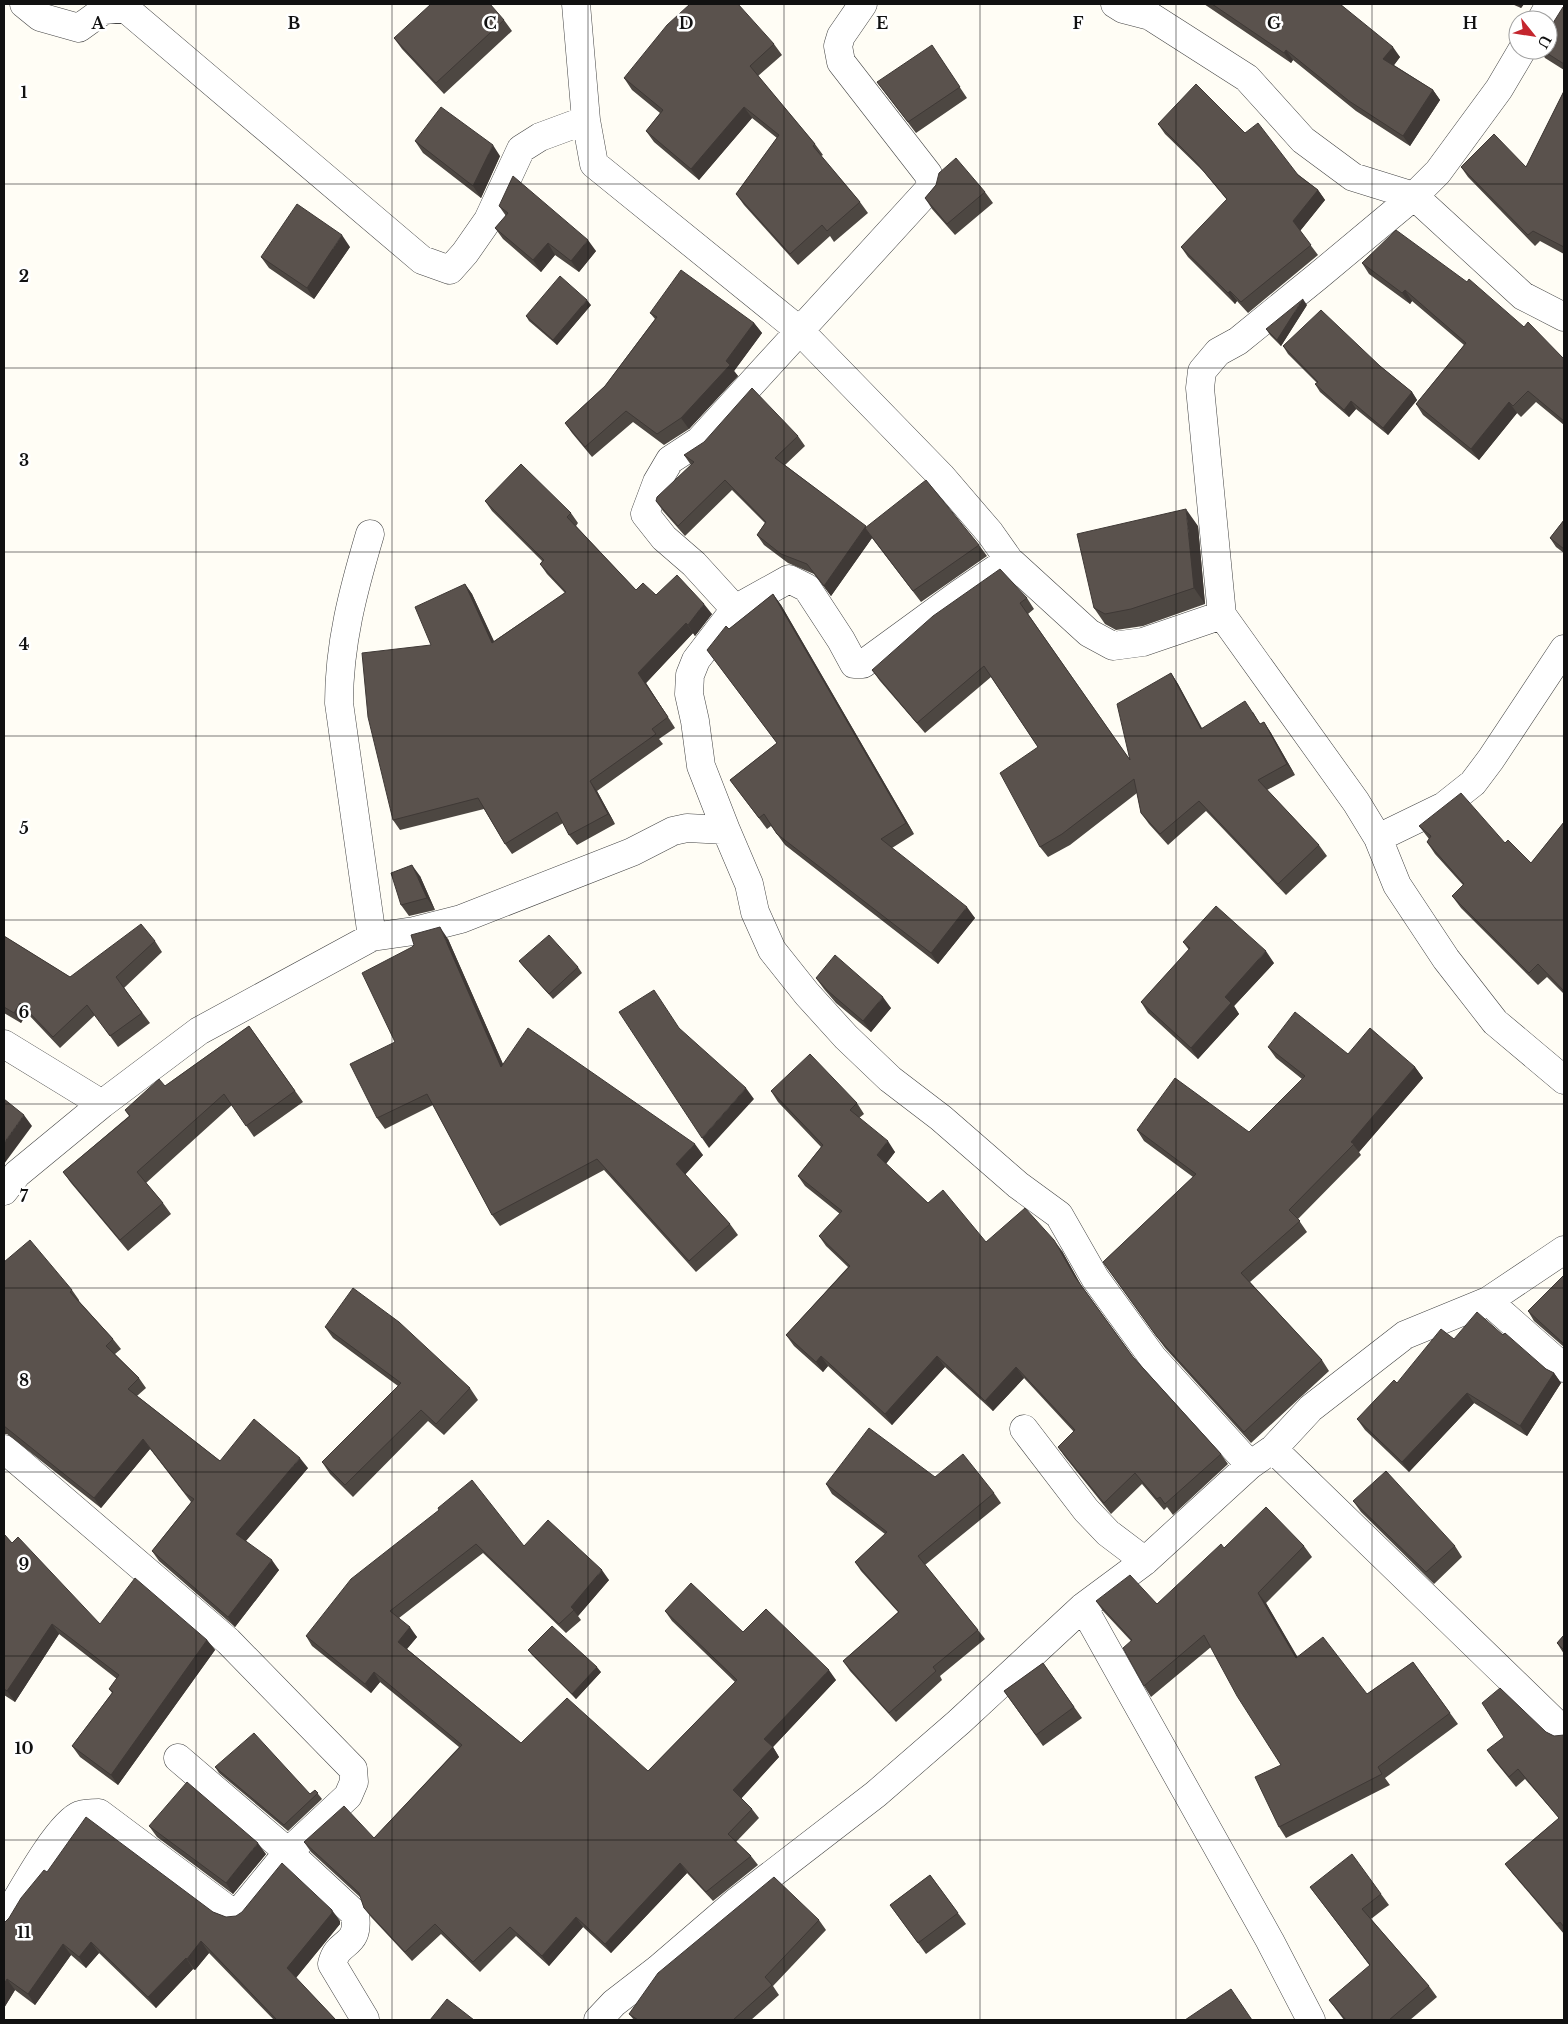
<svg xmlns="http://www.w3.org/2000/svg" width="1568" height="2024" viewBox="0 0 1568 2024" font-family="'Libre Baskerville',serif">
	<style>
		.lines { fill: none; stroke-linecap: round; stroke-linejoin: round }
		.street-casing { stroke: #444; stroke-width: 29 }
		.street { stroke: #fff; stroke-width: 28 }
		.wall { fill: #4d4742 }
		.shaded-wall { fill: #3f3936 }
		.building { fill: #5a524d; stroke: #3f3936 }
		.grid { fill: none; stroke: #111; stroke-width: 1; stroke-opacity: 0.55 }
		.grid-label { font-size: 16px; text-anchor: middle; font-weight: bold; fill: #111; stroke: #fff; stroke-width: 5; stroke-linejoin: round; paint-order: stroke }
	</style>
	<rect width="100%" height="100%" fill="#fffdf5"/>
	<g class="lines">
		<defs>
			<path id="street" d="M24 4 40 17 79 28 104 10 125 8 422 260 450 270 465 253 488 220 521 149 540 137 586 120
				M576 4 586 120 594 164 800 331 941 476 990 533 1009 560
				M1115 4 1123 9 1150 16 1247 78 1303 140 1353 177 1414 196 1523 296 1564 317
				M1541 20 1550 4
				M1522 50 1499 89 1438 172 1414 196 1318 276 1238 341 1218 352 1202 371 1200 388 1222 615 1356 802 1378 838 1397 885 1446 959 1495 1022 1564 1080
				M370 534C353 591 339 644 339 703L372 937
				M735 609 694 564 664 538 645 514 657 482 670 460 699 441 932 186 928 174 841 62 838 46 841 36 863 4
				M726 830 749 884 755 912 772 950 807 994 846 1037 890 1079 941 1118 1018 1185 1059 1215 1095 1278 1153 1358 1250 1465
				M1378 838 1444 806 1473 783 1491 759 1564 649
				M4 1044 102 1104
				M4 1191 17 1174 102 1104 199 1031 372 937 414 931 461 919 632 852 673 831 687 828 726 830 701 766 695 721 689 694 690 675 696 660 735 609 789 579 807 588 841 640 854 664H863L959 594 1009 560 1089 633 1113 646 1143 642 1222 615
				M1488 1301 1564 1368
				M1024 1429 1086 1510 1108 1533 1145 1561
				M4 1449 228 1641 353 1769 354 1782 348 1796 288 1852 238 1913 230 1911 99 1813C93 1813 86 1813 80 1815 58 1823 18 1898 4 1921
				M1273 1449 1564 1731
				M1083 1607 1270 1941 1311 2020
				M178 1758 288 1852 355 1914C360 1949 338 1938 332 1964L365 2019
				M598 2020 614 2003 658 1969 736 1902 876 1794 959 1722 1083 1607 1145 1561 1250 1465 1273 1449 1311 1408 1405 1335 1488 1301 1564 1250"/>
		</defs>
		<use href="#street" class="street-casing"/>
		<use href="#street" class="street"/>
	</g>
	<path class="wall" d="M1204 4H1340L1400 57 1394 65 1433 90 1440 100 1410 146 1356 111 1293 60 1291 63Z
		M1512 4H1524L1521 8Z
		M1564 8V70L1545 58 1540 50H1548Z
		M504 20 512 31 444 94 402 49 394 38Z
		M774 44 782 55 758 76 815 144 823 155 821 156 860 202 868 213 834 242 830 236 798 265 744 205 736 194 777 138 752 118 699 180 654 142 646 131 660 113 632 90 624 78Z
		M939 56 967 98 916 133 877 82Z
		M1564 91V254L1540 241 1535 246 1468 177 1461 167H1526Z
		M1158 124 1245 133 1318 190 1325 200 1300 231 1318 255 1248 313 1237 301 1235 304 1188 257 1181 247 1227 200 1203 171 1165 134Z
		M415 141 500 156 481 198 423 153Z
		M936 185 985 192 993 203 955 235 932 209 925 198Z
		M499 206 596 251 579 272 555 255 541 272 503 239 495 228 506 216Z
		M350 247 314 299 269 268 261 257Z
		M1362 263 1524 327 1564 359V425L1536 402 1521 417 1517 413 1479 460 1423 415 1416 404 1464 345 1412 301 1410 304 1369 274Z
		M591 305 557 345 529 321 526 316Z
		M1307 305 1281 346 1270 335 1266 329Z
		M650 313 754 323 762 333 734 371 738 376 689 429 664 445 633 422 592 457 572 433 565 423 605 386 655 319Z
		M1283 346 1380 366 1412 392 1417 400 1388 435 1356 409 1349 417 1320 392 1315 384 1317 383 1288 354Z
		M798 436 805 446 785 465 866 527 979 545 987 556 921 602 872 538 831 596 814 574 788 563 764 545 757 535 765 523 732 490 685 536 663 511 656 501 691 465 684 455Z
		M485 501 571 513 578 523 576 526 636 590 656 595 712 614 695 636 693 633 646 683 675 728 659 739 663 744 597 791 615 824 577 845 569 835 563 823 512 854 505 844 484 809 400 830 393 820 431 645 465 584 472 594 494 641 565 593 547 574 540 564 542 561 492 511Z
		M1564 520V553L1556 547 1550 538Z
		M1198 526 1205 604 1143 626 1116 630 1105 624 1094 608Z
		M773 594 781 605 914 834 892 848 975 918 938 964 785 845 771 826 767 829 730 780 777 743 707 650 729 629Z
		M1027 598 1034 609 1028 614 1130 760 1171 673 1178 684 1202 728 1253 712 1260 724 1264 722 1271 733 1295 775 1267 790 1319 845 1327 856 1286 895 1206 811 1168 845 1149 824 1141 813 1137 793 1070 845 1048 857 1040 847 1038 747 991 677 925 733 880 681 872 670Z
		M1564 822V994L1547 977 1538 985 1461 908 1452 896 1463 885 1435 854 1427 842 1429 839 1419 826 1505 843 1531 863Z
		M420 876 435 910 409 916 401 905Z
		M4 936 70 977 155 941 162 952 124 988 150 1023 118 1047 95 1015 60 1048 27 1013 21 1023 4 1013Z
		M448 939 503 1064 703 1155 685 1174 730 1224 738 1235 696 1272 604 1170 500 1226 492 1215 433 1105 385 1129 377 1118 395 1042Z
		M1183 942 1274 963 1234 1006 1239 1014 1198 1059 1148 1013 1141 1002 1189 950Z
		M519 961 578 967 582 973 553 999 523 966Z
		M816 978 891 1008 871 1032 836 1003 824 989Z
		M249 1026 303 1102 254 1137 232 1105 146 1183 163 1203 171 1214 128 1251 71 1183 63 1172 129 1116 125 1110 165 1086Z
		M1268 1047 1348 1054 1415 1067 1423 1078 1359 1152 1361 1155 1298 1219 1307 1232 1250 1282 1322 1360 1329 1371 1251 1443 1165 1348 1103 1262 1193 1177 1144 1141 1137 1130 1249 1132 1302 1079 1276 1058Z
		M771 1091 857 1103 864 1114 859 1118 895 1152 886 1164 928 1203 986 1242 1062 1251 1081 1285 1133 1357 1221 1454 1228 1464 1173 1515 1167 1507 1164 1510 1142 1484 1111 1514 1065 1457 1058 1447 1074 1432 1024 1378 993 1411 945 1367 892 1425 828 1366 823 1372 794 1346 786 1335 848 1267 826 1246 819 1236 840 1214 805 1186 798 1176 821 1147 778 1102Z
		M4 1262 72 1290 79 1300V1301L113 1339 121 1349 115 1354 139 1378 146 1388 137 1396 220 1461 308 1468 246 1541 279 1570 235 1627 159 1561 152 1551 191 1502 150 1449 101 1508 7 1434H4Z
		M1564 1275V1347L1534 1321 1528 1311Z
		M325 1327 470 1388 478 1400 444 1435 428 1421 353 1497 330 1474 322 1462 398 1386 333 1338Z
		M1503 1335 1546 1369 1554 1373 1561 1383 1527 1436 1474 1403 1409 1472 1365 1430 1357 1419 1397 1383 1454 1339Z
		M935 1477 994 1493 1001 1503 925 1565 978 1630 985 1639 940 1676 942 1680 896 1722 850 1671 843 1661 898 1612 861 1571 855 1562 885 1534 832 1494 826 1484Z
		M1353 1501 1455 1546 1462 1557 1434 1584 1361 1512Z
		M439 1510 524 1546 609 1580 578 1616 581 1620 566 1633 483 1553 399 1618 417 1637 407 1649 521 1743 648 1771 735 1682 672 1621 665 1611 743 1632 836 1680 773 1747 779 1757 741 1798 752 1809 759 1818 736 1842 751 1856 758 1865 713 1901 687 1873 611 1953 583 1927 549 1966 516 1936 480 1972 441 1934 412 1961 371 1917 364 1908 361 1898 311 1852 304 1842 374 1838 459 1747 380 1682 371 1693 312 1646 306 1636Z
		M4 1534 12 1543 100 1624 207 1640 215 1650 118 1785 80 1757 72 1746 112 1693 109 1689 117 1679 59 1634 15 1702 4 1695Z
		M1304 1546 1312 1557 1266 1603 1297 1657 1367 1694 1413 1662 1458 1724 1385 1778 1390 1785 1286 1838 1279 1827 1281 1765 1211 1647 1151 1697 1144 1686 1131 1641 1103 1611 1096 1601 1157 1604 1224 1548Z
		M1564 1635V1654L1557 1643Z
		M528 1650 601 1672 576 1699 532 1655Z
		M1043 1663 1082 1718 1043 1746 1004 1691Z
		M1546 1732 1554 1736H1564V1934L1512 1873 1505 1864 1559 1818 1525 1779 1516 1787 1494 1760 1487 1750Z
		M215 1767 310 1794 315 1790 322 1799 288 1831 219 1773Z
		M149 1826 266 1854 233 1894 157 1837Z
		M47 1872 213 1912 226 1917 340 1921V1924L296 1978 336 2020H274L209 1953 195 1970 193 1969 156 2008 99 1953 86 1968 71 1955 35 2005 15 1990 4 2008V1923L9 1918Z
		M930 1875 966 1924 926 1954 890 1905Z
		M1310 1887 1381 1894 1389 1905 1371 1919 1429 1986 1437 1997 1410 2020H1344L1329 2000 1370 1966Z
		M819 1920 826 1930 773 1986 779 1995 751 2020H634L629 2014Z"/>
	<path class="shaded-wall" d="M1518 4H1524L1521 8Z
		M1393 47 1400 57 1391 69 1383 59Z
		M1286 50 1293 60 1291 63 1284 53Z
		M1433 90 1440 100 1410 146 1403 136Z
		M744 107 752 118 699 180 691 169Z
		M493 145 500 156 481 198 473 186Z
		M1318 190 1325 200 1300 231 1293 221Z
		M342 235 350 247 314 299 307 288Z
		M588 240 596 251 579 272 571 261Z
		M548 243 555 255 541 272 533 260Z
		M1405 290 1412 301 1410 304 1402 293Z
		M1230 291 1237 301 1235 304 1228 293Z
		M1303 299 1307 305 1281 346 1277 340Z
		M587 300 591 305 557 345 553 340Z
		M754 323 762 333 734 371 738 376 689 429 681 418 726 361Z
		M1412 392 1417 400 1388 435 1383 428Z
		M1351 401 1356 409 1349 417 1344 410Z
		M1509 402 1517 413 1479 460 1471 449Z
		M1186 509 1198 526 1205 604 1194 588Z
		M865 528 872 538 831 596 824 586Z
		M465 584 472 594 499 653 492 643Z
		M773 594 781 605 914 834 906 823Z
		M704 604 712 614 695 636 688 625Z
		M686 623 693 633 646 683 675 728 638 673Z
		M1171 673 1178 684 1208 740 1201 729Z
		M1264 722 1271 733 1295 775 1287 764Z
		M590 781 597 791 615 824 608 814Z
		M412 865 420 876 435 910 427 898Z
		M967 907 975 918 938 964 931 953Z
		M440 927 448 939 509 1078 501 1067Z
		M1266 951 1274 963 1234 1006 1239 1014 1198 1059 1191 1048 1225 997Z
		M883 997 891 1008 871 1032 863 1021Z
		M20 1003 27 1013 21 1023 14 1013Z
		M1415 1067 1423 1078 1359 1152 1351 1142Z
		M746 1088 754 1099 709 1148 702 1138Z
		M24 1115 32 1126 4 1164V1143Z
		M888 1141 895 1152 884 1166 877 1155Z
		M695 1144 703 1155 684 1176 676 1164Z
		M1054 1240 1062 1251 1082 1287 1075 1277Z
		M821 1356 828 1366 823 1372 816 1362Z
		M937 1356 945 1367 892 1425 885 1414Z
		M1016 1367 1024 1378 993 1411 985 1401Z
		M1554 1373 1561 1383 1527 1436 1520 1426Z
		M1467 1393 1474 1403 1409 1472 1402 1462Z
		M143 1439 150 1449 101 1508 94 1498Z
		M300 1458 308 1468 243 1544 236 1534Z
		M272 1560 279 1570 235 1627 228 1617Z
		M602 1570 609 1580 578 1616 571 1607Z
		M1258 1593 1266 1603 1304 1668 1296 1658Z
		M52 1624 59 1634 15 1702 7 1691Z
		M410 1627 417 1637 405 1651 398 1642Z
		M207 1640 215 1650 118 1785 111 1775Z
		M597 1667 601 1672 576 1699 572 1694Z
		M829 1670 836 1680 771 1749 764 1739Z
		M374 1672 380 1682 371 1693 365 1684Z
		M773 1747 779 1757 740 1800 733 1790Z
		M258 1843 266 1854 233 1894 226 1883Z
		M680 1863 687 1873 611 1953 605 1944Z
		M332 1910 340 1921V1924L294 1980 287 1968Z
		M576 1917 583 1927 549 1966 542 1956Z
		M201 1941 209 1953 195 1970 187 1959Z
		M91 1942 99 1953 86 1968 79 1957Z
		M63 1944 71 1955 35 2005 28 1994Z
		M186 1958 193 1969 156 2008 148 1997Z
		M7 1979 15 1990 4 2008V1984Z"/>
	<path class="building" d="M431 4H490L504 20 436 83 394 38Z
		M690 4H738L774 44 750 66 815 144 813 146 860 202 827 231 822 225 790 254 736 194 779 135 744 107 691 169 646 131 663 110 624 78 667 25Z
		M1212 4H1340L1393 47 1383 59 1433 90 1403 136 1349 101 1286 50 1284 53Z
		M1563 7 1564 8V64L1542 50H1548V31Z
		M932 45 960 87 908 122 877 82Z
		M1196 84 1245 133 1258 123 1298 175 1318 190 1293 221 1311 245 1241 302 1230 291 1228 293 1181 247 1227 199 1195 161 1158 124Z
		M1564 91V247L1533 231 1528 235 1461 167 1494 134 1526 167Z
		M441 107 493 145 473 186 415 141Z
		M956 158 985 192 947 224 925 198 936 185 939 173Z
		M513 176 588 240 571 261 548 243 533 260 495 228 508 213 499 206Z
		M297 204 342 235 307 288 261 257Z
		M1396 230 1467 282 1469 279 1524 327 1528 322 1564 359V421L1528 391 1513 406 1509 402 1471 449 1416 404 1466 343 1405 290 1402 293 1362 263Z
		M681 270 754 323 726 361 730 365 681 418 657 434 626 411 585 447 565 423 605 386 657 317 650 313Z
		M560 276 587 300 553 340 526 316Z
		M1303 299 1277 340 1266 329Z
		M1321 310 1380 366 1412 392 1383 428 1351 401 1344 410 1315 384 1318 382 1283 346Z
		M752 388 798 436 775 458 866 526 824 586 807 564 781 554 757 535 766 522 725 480 678 526 656 501 657 497 694 462 684 455 704 442Z
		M521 464 571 513 567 517 636 590 643 583 656 595 677 575 704 604 688 625 686 623 638 673 668 717 652 729 656 734 590 781 608 814 569 835 557 812 505 844 478 798 393 820 368 717 362 653 431 645 415 607 465 584 492 643 566 592 540 564 544 560 485 501Z
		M926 480 979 545 913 591 865 528Z
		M1186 509 1194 588 1131 609 1105 614 1094 608 1077 534Z
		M1564 520V549L1550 538Z
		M1000 569 1027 598 1020 603 1130 760 1117 704 1171 673 1201 729 1245 701 1260 724 1264 722 1287 764 1258 780 1319 845 1278 884 1199 801 1160 834 1141 813 1134 779 1062 834 1040 847 1000 773 1038 747 984 666 917 723 872 670 933 616Z
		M773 594 906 823 881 839 967 907 931 953 777 834 764 814 759 818 730 780 777 743 707 650 726 626 729 629Z
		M1461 793 1505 843 1508 840 1531 863 1564 822V991L1538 964 1529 973 1452 896 1464 884 1427 842 1431 836 1419 826Z
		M412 865 427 898 401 905 391 873Z
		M1216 906 1266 951 1225 997 1231 1003 1191 1048 1141 1002 1190 948 1183 942Z
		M141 924 155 941 116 977 142 1013 110 1036 87 1005 53 1037 20 1003 14 1013 4 1007V936L70 977Z
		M440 927 501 1067 528 1028 695 1144 676 1164 730 1224 689 1261 597 1159 492 1215 427 1094 377 1118 350 1064 395 1042 362 973 412 947 414 945 411 935Z
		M549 935 578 967 549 994 519 961Z
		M835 955 883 997 863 1021 828 991 816 978Z
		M654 990 679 1028 746 1088 702 1138 619 1012Z
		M1295 1012 1348 1054 1370 1028 1415 1067 1351 1142 1354 1144 1289 1210 1300 1221 1241 1273 1322 1360 1244 1432 1157 1337 1103 1262 1196 1174 1137 1130 1175 1078 1249 1132 1305 1076 1268 1047Z
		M249 1026 295 1091 246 1126 224 1094 137 1172 163 1203 120 1240 63 1172 130 1116 125 1110 159 1079 165 1086Z
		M810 1054 857 1103 850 1110 888 1141 877 1155 928 1203 943 1190 986 1242 1025 1208 1054 1240 1075 1277 1133 1357 1221 1454 1165 1504 1160 1497 1157 1499 1135 1473 1104 1503 1058 1447 1075 1430 1016 1367 985 1401 937 1356 885 1414 821 1356 816 1362 786 1335 850 1266 819 1236 842 1211 798 1176 823 1145 771 1091Z
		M4 1099 24 1115 4 1143Z
		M30 1240 72 1290 70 1292 113 1339 106 1346 139 1378 128 1389 220 1461 254 1419 300 1458 236 1534 272 1560 228 1617 152 1551 194 1499 185 1493 143 1439 94 1498 4 1426V1262Z
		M1564 1275V1344L1528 1311Z
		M353 1288 399 1322 470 1388 436 1424 421 1410 345 1485 322 1462 401 1383 325 1327Z
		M1477 1312 1503 1335 1505 1333 1546 1369 1554 1373 1520 1426 1467 1393 1402 1462 1357 1419 1394 1380 1397 1383 1441 1329 1454 1339Z
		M869 1428 935 1477 963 1454 994 1493 918 1556 978 1630 933 1667 936 1671 889 1713 843 1661 899 1612 855 1562 887 1532 826 1484Z
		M1386 1471 1455 1546 1426 1572 1353 1501Z
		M472 1480 524 1546 548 1520 602 1570 571 1607 574 1610 559 1624 476 1544 390 1611 410 1627 398 1642 521 1743 567 1698 648 1771 737 1680 665 1611 691 1583 743 1632 766 1609 829 1670 764 1739 773 1747 733 1790 752 1809 728 1834 751 1856 706 1892 680 1863 605 1944 576 1917 542 1956 510 1927 473 1962 435 1924 405 1952 364 1908 359 1893 304 1842 344 1806 374 1838 462 1745 374 1672 365 1684 306 1636 351 1579 439 1510 438 1508Z
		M1266 1507 1304 1546 1258 1593 1296 1658 1323 1637 1367 1694 1413 1662 1450 1713 1378 1767 1382 1774 1279 1827 1255 1777 1281 1765 1237 1696 1204 1635 1144 1686 1123 1648 1132 1640 1096 1601 1130 1575 1157 1604 1221 1544 1224 1548Z
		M4 1534 12 1543 18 1537 100 1624 135 1578 207 1640 111 1775 72 1746 113 1692 109 1689 119 1675 52 1624 7 1691 4 1689Z
		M552 1626 597 1667 572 1694 528 1650Z
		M1564 1635V1650L1557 1643Z
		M1043 1663 1074 1707 1036 1735 1004 1691Z
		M1500 1688 1546 1732 1554 1736 1564 1735V1927L1560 1922 1557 1924 1505 1864 1559 1818 1518 1769 1509 1777 1487 1750 1504 1737 1482 1703Z
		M254 1733 310 1794 315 1790 318 1793 284 1825 215 1767Z
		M187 1782 258 1843 226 1883 149 1826Z
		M86 1817 213 1912 226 1917 236 1916 242 1912 282 1863 332 1910V1913L287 1968 336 2020H277L201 1941 187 1959 186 1958 148 1997 91 1942 79 1957 63 1944 28 1994 7 1979 4 1984V1923L9 1918 21 1898 44 1870 47 1872Z
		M1352 1854 1381 1894 1362 1909 1429 1986 1389 2020H1346L1329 2000 1370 1965 1310 1887Z
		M930 1875 958 1913 918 1943 890 1905Z
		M774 1877 819 1920 765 1977 772 1985 733 2020H638L629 2014 658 1973Z
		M1231 1989 1252 2020H1185Z
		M447 1999 474 2020H430Z"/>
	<path class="grid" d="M196 4V2020M392 4V2020M588 4V2020M784 4V2020M980 4V2020M1176 4V2020M1372 4V2020M4 184H1564M4 368H1564M4 552H1564M4 736H1564M4 920H1564M4 1104H1564M4 1288H1564M4 1472H1564M4 1656H1564M4 1840H1564"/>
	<g class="grid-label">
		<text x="98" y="29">A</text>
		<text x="294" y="29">B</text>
		<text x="490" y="29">C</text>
		<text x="686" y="29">D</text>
		<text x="882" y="29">E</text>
		<text x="1078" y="29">F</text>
		<text x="1274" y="29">G</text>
		<text x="1470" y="29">H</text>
		<text x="24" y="98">1</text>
		<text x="24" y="282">2</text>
		<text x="24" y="466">3</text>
		<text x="24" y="650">4</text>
		<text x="24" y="834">5</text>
		<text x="24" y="1018">6</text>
		<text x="24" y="1202">7</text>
		<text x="24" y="1386">8</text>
		<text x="24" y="1570">9</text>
		<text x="24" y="1754">10</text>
		<text x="24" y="1938">11</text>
	</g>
	<rect width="1568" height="2024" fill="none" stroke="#111111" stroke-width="10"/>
	<g transform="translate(1533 35) rotate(120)"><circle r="24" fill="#ffffff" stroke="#a0a0a0"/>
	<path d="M0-4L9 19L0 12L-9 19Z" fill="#c4262e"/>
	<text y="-8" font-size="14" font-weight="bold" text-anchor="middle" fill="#111111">U</text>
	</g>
</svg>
